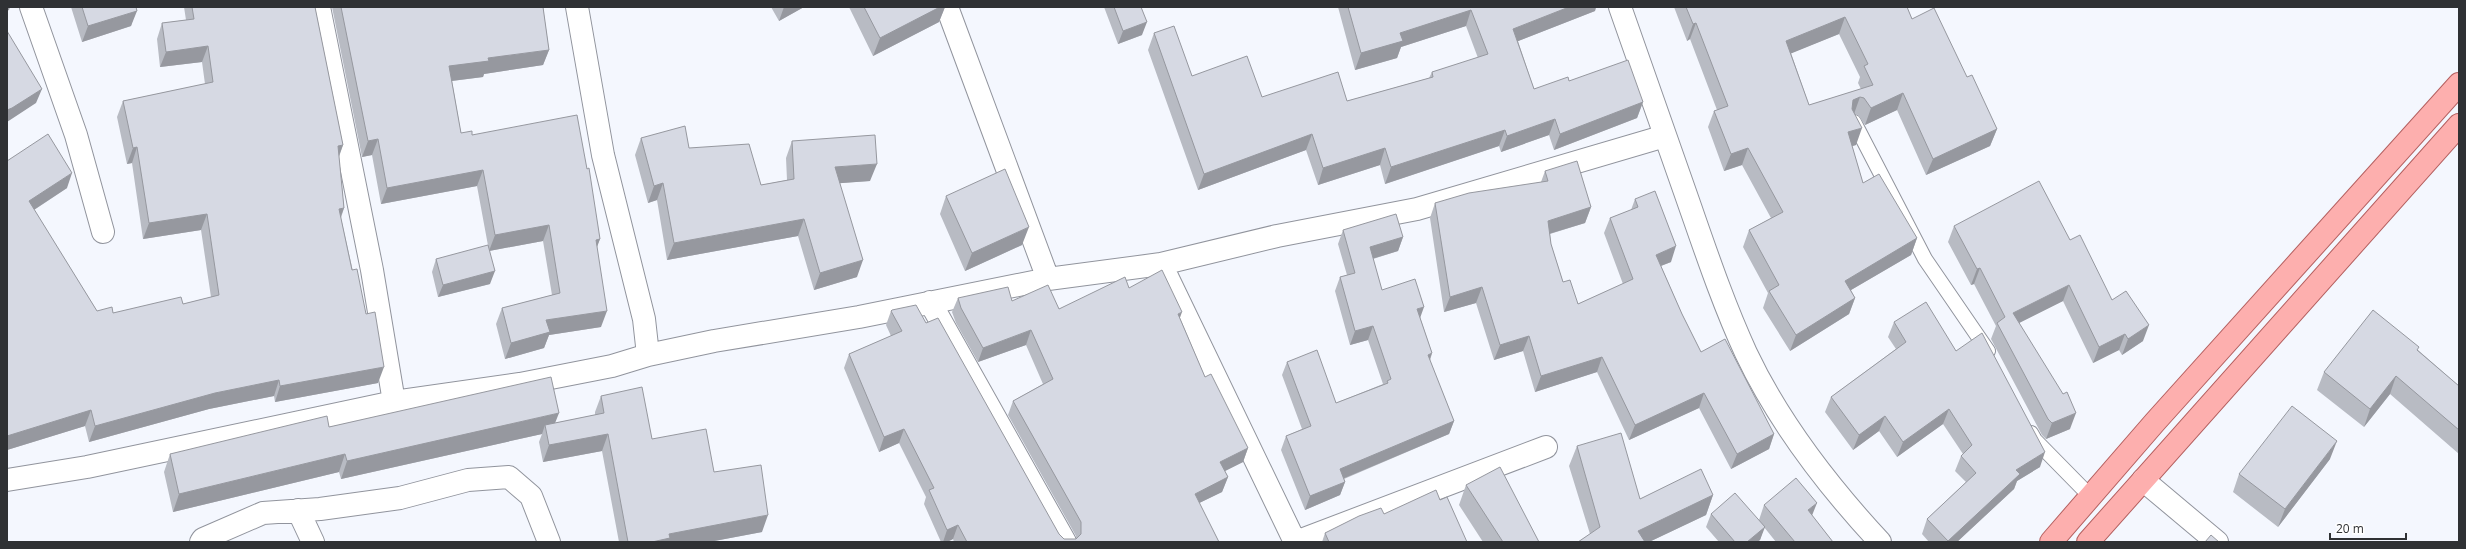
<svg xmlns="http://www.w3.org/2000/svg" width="2466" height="549" viewBox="0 0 2466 549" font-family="'Open Sans',sans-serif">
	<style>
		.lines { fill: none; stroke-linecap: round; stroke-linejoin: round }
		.service-casing { stroke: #91949d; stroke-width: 16 }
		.minor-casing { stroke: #91949d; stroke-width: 24 }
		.primary-casing { stroke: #b46060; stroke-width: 24 }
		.service { stroke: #fff; stroke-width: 14 }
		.minor { stroke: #fff; stroke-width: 22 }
		.primary { stroke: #fdafae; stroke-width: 22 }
		.wall { fill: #b8bbc3; fill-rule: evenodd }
		.shaded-wall { fill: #96989f }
		.building { fill: #d6d9e3; stroke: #96989f; fill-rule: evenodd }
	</style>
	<rect width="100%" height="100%" fill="#f4f7fe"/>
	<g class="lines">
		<defs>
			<path id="service" d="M1854 122 1925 259 1988 351
				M2031 433 2035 440 2091 497"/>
			<path id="minor" d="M31 7 76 135 103 232
				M319 7 372 270 394 402
				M577 7 603 155 644 319 648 355
				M947 7 1048 279
				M1620 7C1642 69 1663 130 1685 192 1704 246 1722 301 1746 353 1779 423 1828 486 1880 542
				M1161 264 1295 542
				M930 302 1065 542
				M7 480 87 467 394 402 520 384 612 366 648 355 714 341 859 317 1048 279 1161 264 1277 236 1417 209 1665 136
				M2143 480 2217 542
				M298 510 313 542
				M201 542 203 539 263 513 320 509 400 498 468 480 509 477 531 496 549 542
				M1296 542 1546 447"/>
			<path id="primary" d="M2051 542 2155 422 2459 84
				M2088 542 2459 125"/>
		</defs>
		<use href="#service" class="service-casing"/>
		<use href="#minor" class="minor-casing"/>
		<use href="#primary" class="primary-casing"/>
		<use href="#service" class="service"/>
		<use href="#minor" class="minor"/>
		<use href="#primary" class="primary"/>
	</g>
	<path class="wall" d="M71 7H136L131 26 82 42Z
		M184 7H315L343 145 339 157 344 208 341 218 378 383 275 402 274 396 209 409 89 442 85 426 7 450V161L67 188 34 210 97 311 113 313 183 304 211 297 201 230 143 239 132 163 127 164 117 117 123 101 205 84 202 62 160 67 157 39 162 23 186 20Z
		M332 7H543L549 50 543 65 484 74 483 77 452 81 461 133 472 135 600 239 597 246 601 327 549 335 544 348 505 359 496 324 502 308 552 295 543 241 489 251 490 284 438 297 432 272 436 259 489 251 477 186 381 204 372 155 362 157Z
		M771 7H804L779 21Z
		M849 7H945L939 22 873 56Z
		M1104 7H1141L1142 35 1118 44Z
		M1338 7H1596L1595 11 1518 41 1534 89 1569 81 1643 102 1637 118 1554 150 1549 135 1501 152 1499 146 1385 184 1380 165 1318 185 1306 150 1198 190 1148 50 1154 33 1192 76 1262 97 1347 101 1429 78 1432 72 1478 58 1466 26 1401 47 1397 58 1355 70Z
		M1674 7H1907L1912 19 1967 77 1997 129 1990 146 1926 175 1897 110 1865 125 1858 115 1855 114 1856 145 1852 146 1863 183 1917 238 1911 255 1851 290 1855 298 1849 314 1790 351 1763 308 1768 293 1743 247 1749 230 1771 218 1742 165 1724 171 1708 127 1714 111 1717 110 1690 39 1687 41ZM1839 34 1860 77 1858 83 1861 89 1809 105 1791 53Z
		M641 138 689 148 761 185 787 180 786 158 792 141 870 181 840 183 857 277 814 290 798 236 667 260 657 200 648 203 635 155Z
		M1545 171 1591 207 1585 223 1550 234 1551 244 1563 282 1578 304 1623 284 1604 233 1610 218 1631 210 1635 199 1671 262 1661 266 1682 314 1701 352 1774 434 1769 449 1731 469 1699 408 1629 440 1597 372 1535 392 1523 351 1494 360 1476 303 1444 312 1430 218 1435 203 1541 182Z
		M946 196 1022 245 965 271 940 214Z
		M1954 226 2070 240 2112 300 2143 341 2122 355 2119 350 2093 363 2063 301 2019 323 2070 429 2046 439 2042 435 1991 339 1996 326 1974 284 1971 285 1948 242Z
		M1343 230 1403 237 1398 251 1373 259 1382 290 1420 317 1432 353 1430 361 1454 421 1449 434 1344 479 1345 482 1340 495 1305 510 1281 450 1286 436 1302 429 1282 375 1287 362 1336 403 1383 384 1368 340 1350 345 1335 291 1340 277 1347 275 1338 244Z
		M1129 288 1180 318 1205 377 1248 448 1243 462 1225 471 1228 477 1222 492 1199 503 1219 542H954L953 539 947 542H941L924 504 926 497 899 443 879 452 844 368 849 354 891 336 886 325 891 311 926 323 1059 534 1064 539H1076V536L1008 415 1013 401 1043 384 1026 345 978 362 956 323 952 312 958 298 1012 301 1059 309Z
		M1894 322 1956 351 2040 467 2017 481 2014 489 1957 542H1929L1922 534 1927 519 1966 482 1955 471 1961 456 1963 454 1943 424 1897 457 1879 431 1853 450 1825 412 1831 397 1896 349 1888 337Z
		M2418 350 2459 386V454L2390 394 2364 427 2317 390 2324 372Z
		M601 396 652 439 714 472 762 532 709 542H619L602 451 543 462 539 442 542 434 341 479 339 472 173 512 164 472 170 454 329 427 555 423 595 415V412Z
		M1577 446 1640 499 1713 495 1706 515 1649 542H1578L1590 534 1569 466Z
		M2330 459 2278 527 2233 492 2239 474Z
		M1466 485 1539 542H1483L1459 505Z
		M1440 500 1467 542H1322L1325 533 1384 514Z
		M1764 505 1812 516 1833 542H1776L1764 527 1760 540 1757 542H1719L1706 527 1711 514 1759 520Z"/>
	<path class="shaded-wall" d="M7 7H10L9 10 7 11Z
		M784 7H804L779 21Z
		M940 7H945L939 22 873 56 880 38Z
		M1569 7H1596L1595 11 1508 45 1513 29Z
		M1471 10 1466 26 1401 47 1397 58 1355 70 1361 53 1400 33Z
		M137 11 131 26 82 42 88 26Z
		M1845 17 1839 34 1780 58 1786 41Z
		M1147 22 1142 35 1118 44 1123 31Z
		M1696 23 1690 39 1687 41 1693 24Z
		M208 46 202 62 160 67 166 52Z
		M549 50 543 65 484 74 483 77 443 82 449 66 488 58Z
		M42 89 36 103 7 122V110Z
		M1903 93 1897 110 1865 125 1871 108Z
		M1860 97 1854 114 1847 117 1853 100Z
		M1643 102 1637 118 1554 150 1560 134Z
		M1555 119 1549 135 1501 152 1507 136Z
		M1862 128 1856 145 1842 149 1848 132Z
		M1997 129 1990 146 1926 175 1933 159Z
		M1505 130 1499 146 1385 184 1391 167Z
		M1312 134 1306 150 1198 190 1204 174Z
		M378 139 372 155 362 157 368 141Z
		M343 145 337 161 338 146Z
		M137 147 132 163 127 164 133 148Z
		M1385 148 1380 165 1318 185 1323 168Z
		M1748 148 1742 165 1724 171 1731 154Z
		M877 164 870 181 829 184 835 167Z
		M483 170 477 186 381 204 387 188Z
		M72 173 67 188 23 217 29 201Z
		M663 183 657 200 648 203 654 186Z
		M1591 207 1585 223 1542 236 1548 221Z
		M344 208 338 224 339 209Z
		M207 214 201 230 143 239 149 223Z
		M804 219 798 236 667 260 674 243Z
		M549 225 543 241 489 251 495 235Z
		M1029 227 1022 245 965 271 972 253Z
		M1403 237 1398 251 1365 261 1370 247Z
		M1917 238 1911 255 1839 297 1845 281Z
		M600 239 594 255 596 240Z
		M1676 246 1671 262 1650 270 1656 255Z
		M863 260 857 277 814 290 820 273Z
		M1980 268 1974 284 1971 285 1977 269Z
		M495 271 490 284 438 297 443 285Z
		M2069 285 2063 301 2007 329 2013 313Z
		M1482 287 1476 303 1444 312 1450 297Z
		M1855 298 1849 314 1790 351 1796 335Z
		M1424 307 1419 321 1417 309Z
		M607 311 601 327 549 335 544 348 505 359 511 343 546 320Z
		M1182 312 1177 326 1178 314Z
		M2149 325 2143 341 2122 355 2128 339Z
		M1373 326 1368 340 1350 345 1355 331Z
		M1031 330 1026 345 978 362 983 348Z
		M2125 334 2119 350 2093 363 2099 347Z
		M1529 336 1523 351 1494 360 1500 345Z
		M1432 353 1427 367 1428 355Z
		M1602 357 1597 372 1535 392 1541 376Z
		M384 367 378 383 275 402 280 386Z
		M2396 376 2390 394 2364 427 2370 409Z
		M279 380 274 396 209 409 89 442 95 426 215 393Z
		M1704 393 1699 408 1629 440 1635 425Z
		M1949 409 1943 424 1897 457 1903 442Z
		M91 410 85 426 7 450V436Z
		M559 413 552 431 545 425 542 434 341 479 347 461Z
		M2076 413 2070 429 2046 439 2052 423Z
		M1885 416 1879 431 1853 450 1859 435Z
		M1454 421 1449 434 1335 482 1340 469Z
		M904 429 899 443 879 452 884 437Z
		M608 434 602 451 543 462 549 445Z
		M1774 434 1769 449 1731 469 1737 454Z
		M2337 441 2330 459 2278 527 2285 509Z
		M1248 448 1243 462 1215 476 1220 462Z
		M2045 452 2040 467 2017 481 2014 489 1957 542H1947L2016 470Z
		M345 454 339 472 173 512 179 494Z
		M1228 477 1222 492 1189 508 1195 494Z
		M1345 482 1340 495 1305 510 1310 496Z
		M1713 495 1706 515 1649 542H1634L1638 531Z
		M1817 503 1811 518 1808 510Z
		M768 515 762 532 709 542H652L669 534Z
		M958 525 953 539 947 542H943L947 530Z
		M1765 527 1760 540 1757 542H1747Z"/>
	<path class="building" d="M82 7H136L137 11 88 26Z
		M192 7H315L343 145 338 146 344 208 339 209 352 270 357 269 366 314 375 312 384 367 280 386 279 380 215 393 95 426 91 410 7 436V161L48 134 72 173 29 201 97 311 112 307 113 313 181 297 183 304 219 295 207 214 149 223 137 147 133 148 123 101 213 82 208 46 166 52 162 23 194 19Z
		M341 7H543L549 50 488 58 489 61 449 66 461 133 472 131V135L577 115 587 169 589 168 600 239 596 240 607 311 546 320 550 332 511 343 502 308 560 293 549 225 495 235 483 170 387 188 378 139 368 141Z
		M864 7H940L880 38Z
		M1114 7H1141L1147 22 1123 31Z
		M1348 7H1569L1513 29 1534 89 1568 77 1569 81 1628 60 1643 102 1560 134 1555 119 1507 136 1505 130 1391 167 1385 148 1323 168 1312 134 1204 174 1154 33 1174 26 1192 76 1247 56 1262 97 1338 72 1347 101 1433 77 1432 72 1488 54 1471 10 1400 33 1403 41 1361 53Z
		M1686 7H1907L1912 19 1934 8 1967 77 1972 75 1997 129 1933 159 1903 93 1871 108 1864 98 1860 97 1853 100 1852 109 1862 128 1848 132 1863 183 1879 174 1917 238 1845 281 1855 298 1796 335 1769 291 1779 285 1749 230 1783 212 1748 148 1731 154 1714 111 1728 106 1696 23 1693 24ZM1845 17 1868 64 1864 66 1873 85 1809 105 1786 41Z
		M7 31 42 89 12 108 7 110Z
		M685 126 689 148 749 144 761 185 794 179 792 141 875 135 877 164 835 167 863 260 820 273 804 219 674 243 663 183 654 186 641 138Z
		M1577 161 1591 207 1548 221 1551 244 1563 282 1570 280 1578 304 1633 279 1610 218 1638 207 1635 199 1655 191 1676 246 1656 255 1682 314 1701 352 1725 339 1774 434 1737 454 1704 393 1635 425 1602 357 1541 376 1529 336 1500 345 1482 287 1450 297 1435 203 1469 193 1548 181 1545 171Z
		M1005 169 1029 227 972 253 946 196Z
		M2039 181 2070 240 2080 235 2112 300 2126 291 2149 325 2128 339 2125 334 2099 347 2069 285 2013 313 2063 394 2067 392 2076 413 2052 423 2048 419 1997 323 2005 317 1980 268 1977 269 1954 226Z
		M1396 214 1403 237 1370 247 1382 290 1415 279 1424 307 1417 309 1432 353 1428 355 1454 421 1340 469 1345 482 1310 496 1286 436 1311 426 1287 362 1317 350 1336 403 1388 383 1387 381 1391 379 1373 326 1355 331 1340 277 1355 273 1343 230Z
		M488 245 495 271 443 285 436 259Z
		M1162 270 1182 312 1178 314 1205 377 1211 374 1248 448 1220 462 1228 477 1195 494 1219 542H967L958 525 947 530 929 490 934 488 904 429 884 437 849 354 902 331 891 311 892 310 916 305 926 323 938 318 1059 534 1064 539H1076L1081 534V522L1013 401 1053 379 1031 330 983 348 961 308 958 298 1008 287 1012 301 1048 285 1059 309 1125 277 1129 288Z
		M1926 302 1956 351 1982 333 2045 452 2016 470 2020 474 1948 541 1927 519 1976 473 1961 456 1972 445 1949 409 1903 442 1885 416 1859 435 1831 397 1906 342 1894 322Z
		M2373 310 2419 347 2417 350 2459 386V430L2396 376 2370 409 2324 372Z
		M551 377 559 413 347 461 345 454 179 494 170 454 327 416 329 427Z
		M642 387 652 439 706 429 714 472 761 465 768 515 669 534 670 538 652 542H628L608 434 549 445 545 425 604 413 601 396Z
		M2292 406 2337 441 2285 509 2239 474Z
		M1621 433 1640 499 1701 469 1713 495 1638 531 1645 542H1578L1600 527 1577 446Z
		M1500 467 1539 542H1503L1466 485Z
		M1796 478 1817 503 1808 510 1833 542H1795L1764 505Z
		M1436 490 1440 500 1447 497 1467 542H1329L1325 533 1359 516 1381 508 1384 514Z
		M1735 493 1765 527 1747 542H1735L1711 514Z
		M2211 535 2219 542H2205Z"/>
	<rect width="2466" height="549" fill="none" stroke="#2f3134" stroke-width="16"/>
	<path d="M2330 533v6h76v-6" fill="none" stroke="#2f3134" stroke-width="2"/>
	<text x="2336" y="533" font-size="12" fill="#2f3134" stroke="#ffffff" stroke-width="3" paint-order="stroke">20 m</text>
</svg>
